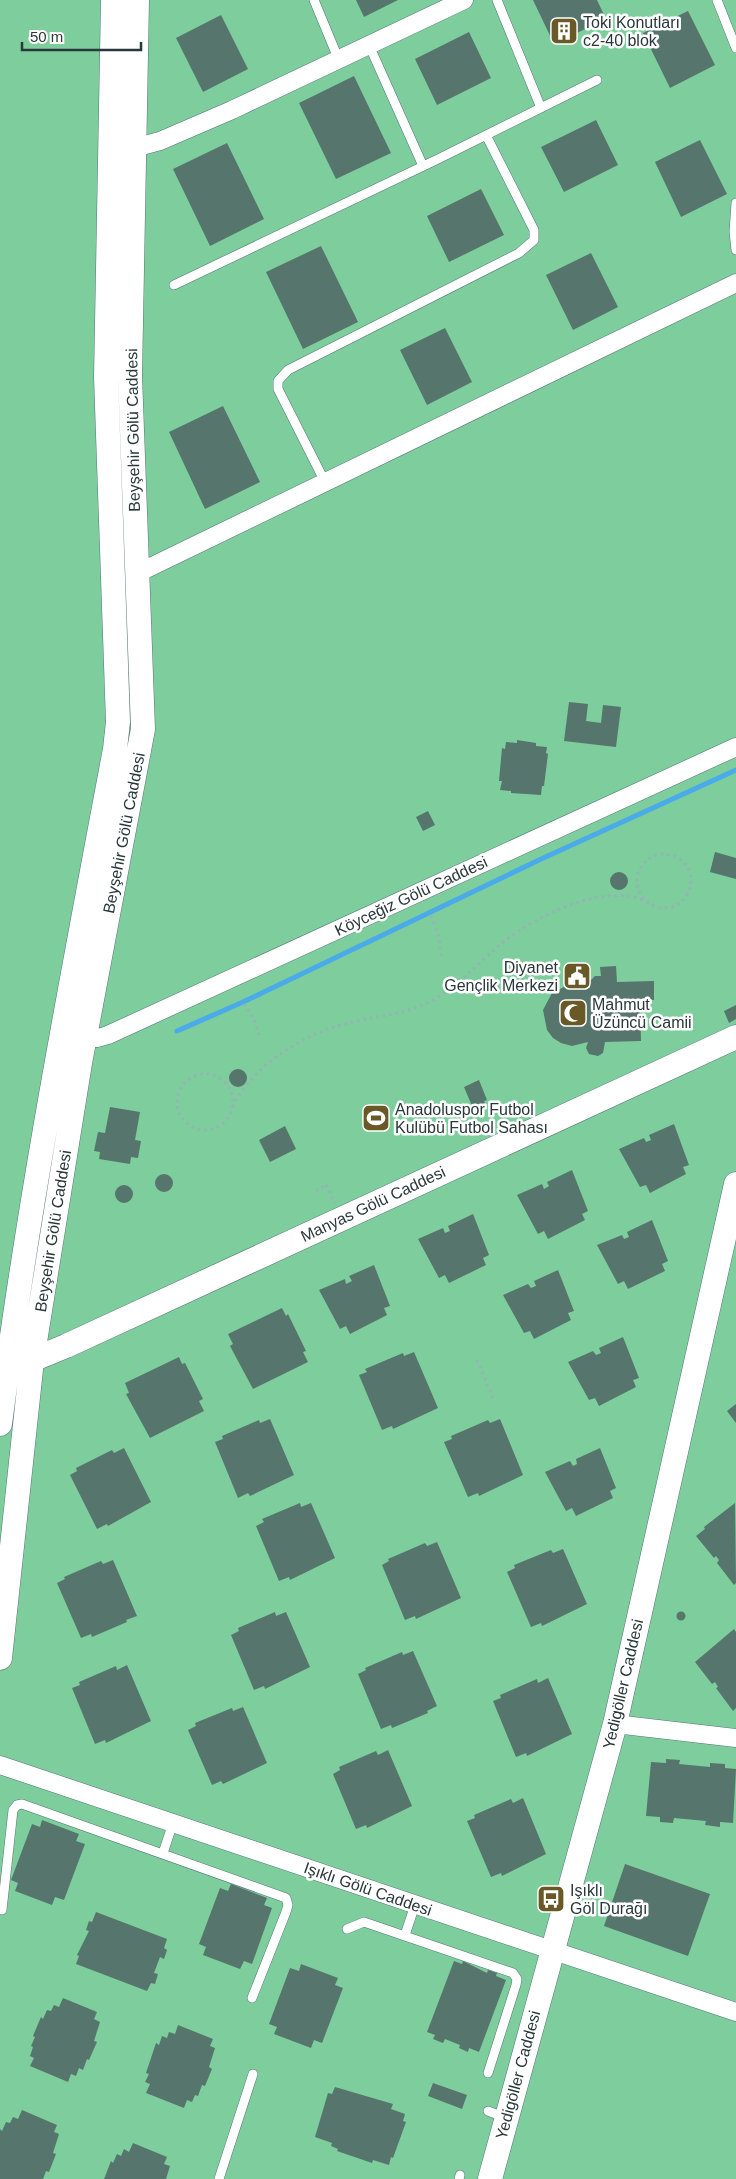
<svg xmlns="http://www.w3.org/2000/svg" width="736" height="2179" viewBox="0 0 736 2179" font-family="Arial,sans-serif">
	<style>
		.green { fill: #7dce9c }
		.lines { fill: none; stroke-linecap: round; stroke-linejoin: round }
		.stream { stroke: #4aaaea; stroke-width: 5 }
		.building { fill: #56756d }
		.lane-casing { stroke: #537576; stroke-width: 10 }
		.street-casing { stroke: #537576; stroke-width: 19 }
		.secondary-casing { stroke: #537576; stroke-width: 25 }
		.path { stroke: #95b3b4; stroke-width: 3; stroke-dasharray: 2.5 4; stroke-linecap: butt }
		.lane { stroke: #fff; stroke-width: 9 }
		.street { stroke: #fff; stroke-width: 18 }
		.secondary { stroke: #fff; stroke-width: 24 }
		.labels { text-anchor: middle; dominant-baseline: central; stroke-width: 5; stroke-linejoin: round; paint-order: stroke }
		.poi-label { font-size: 16px; fill: #2a3839; stroke: #fff; text-anchor: start }
		.street-label { font-size: 16px; fill: #2a3839; stroke: #fff }
	</style>
	<rect width="100%" height="100%" fill="#cbf1f2"/>
	<path class="green" d="M0 0H736V2179H0Z"/>
	<g class="lines">
		<path class="stream" d="M177 1031 243 1002 539 860 736 770"/>
	</g>
	<path class="building" d="M356 0H398L364 17Z
		M533 0H597L606 19 554 44Z
		M688 11 715 65 670 88 643 33Z
		M221 15 248 69 203 92 176 38Z
		M469 32 491 78 437 105 415 59Z
		M354 76 391 153 336 179 299 103Z
		M596 120 618 165 564 192 541 147Z
		M700 140 727 194 681 217 655 162Z
		M227 143 264 219 210 246 173 169Z
		M481 189 504 235 449 262 427 216Z
		M321 246 358 322 303 349 266 272Z
		M591 253 618 307 573 330 546 275Z
		M445 328 472 382 427 405 400 350Z
		M223 406 260 482 205 509 169 432Z
		M569 702 588 704 586 721 601 723 603 705 621 707 616 747 564 741Z
		M517 740 536 743V746L547 747 546 753 548 754 544 786H542L541 795 511 793V791L500 790 502 781H499L502 748 505 749 506 742 517 743Z
		M428 811 435 825 423 831 416 817Z
		M715 852 736 858V879L710 872Z
		M610 881a9 9 0 1 1 18 0a9 9 0 1 1-18 0Z
		M616 966 617 982 654 981V1000H640L641 1041 605 1042 603 1053 598 1056 589 1054 586 1048 588 1042 572 1046 561 1043 553 1038 547 1030 543 1010 552 993 570 984 590 988V981L595 976H601L600 967Z
		M736 1005V1019L729 1023 724 1011Z
		M229 1078a9 9 0 1 1 18 0a9 9 0 1 1-18 0Z
		M479 1080 487 1100 484 1101 486 1105 478 1109 476 1105 472 1106 464 1087Z
		M110 1107 140 1112 135 1140 141 1141 138 1158 131 1157 130 1164 99 1159 100 1152 94 1151 98 1132 105 1133Z
		M674 1124 689 1165 683 1167 686 1174 650 1193 646 1185 640 1187 619 1149 644 1138 646 1142 651 1140 649 1135Z
		M285 1126 296 1149 270 1162 259 1140Z
		M572 1170 588 1211 582 1214 585 1220 548 1239 544 1231 538 1234 517 1195 542 1184 544 1189 549 1186 547 1182Z
		M155 1183a9 9 0 1 1 18 0a9 9 0 1 1-18 0Z
		M115 1194a9 9 0 1 1 18 0a9 9 0 1 1-18 0Z
		M473 1214 489 1255 483 1258 486 1265 449 1283 445 1275 439 1278 418 1239 443 1228 445 1233 450 1231 448 1226Z
		M652 1220 668 1261 662 1264 665 1271 628 1289 624 1281 618 1284 597 1245 622 1235 624 1239 629 1237 627 1232Z
		M374 1265 390 1306 384 1308 387 1315 350 1334 346 1326 340 1329 319 1290 345 1279 346 1284 352 1281 349 1276Z
		M558 1270 574 1311 568 1313 571 1320 534 1339 530 1331 524 1333 503 1295 528 1284 531 1288 536 1286 534 1281Z
		M282 1308 286 1316 288 1314 306 1351 303 1352 308 1362 253 1389 230 1346 233 1344 228 1334Z
		M623 1337 639 1378 633 1380 636 1387 599 1406 595 1398 589 1400 568 1362 593 1351 596 1355 601 1353 599 1348Z
		M414 1352 438 1408 393 1429 392 1426 382 1430 359 1375 367 1372 365 1369 403 1353 404 1356Z
		M179 1357 182 1364 185 1363 203 1399 199 1401 204 1411 150 1438 126 1394 129 1393 125 1383Z
		M736 1404V1423L727 1411Z
		M270 1419 294 1475 250 1496 248 1493 238 1498 215 1442 223 1439 222 1436 259 1420 260 1423Z
		M500 1419 523 1475 479 1496 478 1493 468 1497 444 1442 452 1439 451 1436 488 1420 490 1423Z
		M124 1448 151 1502 108 1526 107 1524 97 1529 70 1475 77 1471 76 1468 112 1450 114 1453Z
		M600 1448 616 1488 610 1491 613 1498 576 1516 572 1508 566 1511 545 1472 570 1461 573 1466 577 1464 576 1459Z
		M300 1503 301 1507 311 1503 335 1558 290 1580 289 1577 279 1581 256 1526 264 1522 262 1519Z
		M735 1503 736 1583 734 1585 717 1563 719 1560 716 1556 714 1558 696 1536 705 1529 704 1527Z
		M437 1542 461 1598 416 1619 415 1616 405 1620 382 1565 389 1561 388 1559 425 1543 427 1546Z
		M563 1549 587 1604 542 1626 541 1623 531 1627 507 1572 515 1568 514 1565 551 1550 553 1553Z
		M113 1560 137 1616 126 1620 127 1622 92 1637 91 1634 81 1638 57 1583 65 1579 64 1577 101 1561 103 1564Z
		M676.5 1616a4.5 4.5 0 1 1 9 0a4.5 4.5 0 1 1-9 0Z
		M275 1612 276 1616 286 1612 310 1667 265 1689 264 1686 254 1690 231 1635 239 1631 238 1628Z
		M734 1629 736 1632V1708L733 1711 716 1688 718 1687 715 1682 712 1684 695 1662Z
		M413 1651 437 1706 427 1711 428 1713 392 1728 391 1725 381 1729 358 1674 366 1670 365 1668 402 1652 403 1655Z
		M127 1665 151 1721 106 1743 105 1740 95 1744 72 1688 80 1685 79 1682 116 1666 117 1670Z
		M548 1678 572 1734 527 1756 526 1753 516 1757 493 1701 501 1698 500 1695 537 1679 538 1683Z
		M243 1707 267 1763 223 1784 221 1781 212 1785 188 1730 196 1726 195 1723 232 1708 233 1711Z
		M388 1750 412 1806 367 1828 366 1825 356 1829 333 1774 340 1770 339 1767 376 1751 378 1755Z
		M666 1759 680 1760 679 1764 710 1767V1763L725 1764V1768L736 1769 733 1823 720 1822V1827L705 1825 706 1821 674 1818 673 1823 660 1822V1817L646 1816 651 1762 666 1763Z
		M523 1798 546 1854 502 1876 501 1873 491 1877 467 1821 475 1818 474 1815 511 1799 513 1803Z
		M42 1820 79 1834 76 1841 85 1844 64 1900 55 1897 52 1905 15 1891 18 1883 11 1880 32 1824 40 1827Z
		M625 1864 710 1894 688 1956 604 1926Z
		M231 1884 267 1898 264 1905 272 1908 252 1964 244 1961 240 1969 203 1955 206 1947 199 1944 220 1888 228 1891Z
		M96 1912 167 1939 164 1948 167 1950 164 1959 160 1957 154 1973 158 1974 155 1984 151 1983 147 1991 76 1964 79 1956 77 1955 89 1931 86 1930 89 1921 92 1922Z
		M454 1961 462 1964 463 1961 487 1973 488 1970 497 1973 496 1976 506 1980 479 2052 469 2048 468 2052 459 2048 460 2045 445 2039 443 2043 433 2039 435 2035 427 2032Z
		M301 1964 338 1978 335 1985 343 1988 322 2043 314 2040 311 2048 274 2034 277 2027 269 2024 290 1968 299 1971Z
		M63 1998 97 2012 94 2019 100 2022 94 2041 97 2042 89 2060 87 2059 83 2070 79 2068 76 2076 71 2074 68 2082 30 2066 34 2058 30 2056 33 2047 31 2046 35 2037 33 2036 41 2017 43 2019 47 2010 51 2011 54 2005 59 2007Z
		M178 2025 213 2039 210 2046 215 2048 209 2067 212 2069 205 2086 202 2085 198 2096 195 2095 192 2102 187 2100 184 2108 146 2093 150 2084 145 2082 149 2074 146 2073 156 2043 159 2045 162 2036 167 2038 169 2032 175 2034Z
		M433 2083 467 2095 462 2109 428 2096Z
		M335 2087 393 2104 391 2109 405 2114 403 2121 406 2122 393 2158 391 2157 389 2165 373 2160 372 2163 337 2151 338 2149 331 2146 332 2143 315 2137 328 2093 332 2094Z
		M22 2110 57 2125 54 2132 59 2134 53 2153 56 2154 49 2172 46 2171 43 2179H0V2129L2 2131 6 2122 10 2123 13 2117 18 2119Z
		M133 2143 167 2157 164 2164 170 2166 166 2179H104L111 2161 113 2163 117 2154 121 2156 124 2149 129 2152Z"/>
	<g class="lines">
		<defs>
			<path id="lane" d="M314 0 338 58
				M497 0 541 108
				M717 0 736 48
				M373 54 423 166
				M736 203 734 232 736 250
				M174 285 436 160 597 80
				M325 482 278 389V381L288 370 519 253 534 240V230L486 135
				M163 1853 173 1823
				M2 1910 13 1810 17 1805 22 1804 286 1898 288 1905 286 1912 252 1998
				M347 1929 364 1922 513 1973 517 1979 516 1985 488 2073
				M405 1935 415 1905
				M488 2111 506 2118
				M219 2179 253 2074
				M459 2179 460 2175"/>
			<path id="street" d="M134 148 160 141 232 110 464 0
				M138 573 736 283
				M85 1038H98L108 1035 736 747
				M615 1724 736 1738
				M0 1765 736 2012"/>
			<path id="secondary" d="M21 1358 32 1360 66 1346 736 1037
				M0 1424C29 1197 73 973 115 749L118 722 106 377 113 0
				M0 1658 32 1360 80 1063 143 729 130 376 137 0
				M490 2179 615 1724 736 1184"/>
		</defs>
		<use href="#lane" class="lane-casing"/>
		<use href="#street" class="street-casing"/>
		<use href="#secondary" class="secondary-casing"/>
		<path class="path" d="M637 881a27 27 0 1 1 54 0a27 27 0 1 1-54 0Z
			M431 916 439 937 442 960
			M244 1004 254 1019 260 1037
			M177 1102a28 28 0 1 1 56 0a28 28 0 1 1-56 0Z
			M233 1107C252 1064 309 1031 353 1022 381 1015 403 1015 429 1002 461 985 479 961 506 940 536 917 589 891 628 896 637 897 645 901 653 905
			M326 1185 335 1203
			M316 1190H320L323 1186
			M477 1360 493 1398"/>
		<use href="#lane" class="lane"/>
		<use href="#street" class="street"/>
		<use href="#secondary" class="secondary"/>
	</g>
	<defs>
		<symbol id="building-square" viewBox="-11 -11 22 22"><rect x="-9" y="-9" width="18" height="18" rx="4" fill="#695927" stroke="#fff"/><path d="M-4-6H4V6H1V3H-1V6H-4ZM-2.5-4.3h1.7v1.8h-1.7ZM.8-4.3h1.7v1.8H.8ZM-2.5-1h1.7V.8h-1.7ZM.8-1h1.7V.8H.8Z" fill="#fff"/></symbol>
		<symbol id="civic-square" viewBox="-11 -11 22 22"><rect x="-9" y="-9" width="18" height="18" rx="4" fill="#695927" stroke="#fff"/><path d="M-.6-6.5H3V-4.5H.6V-3L4-1V1h2V6H-6V1h2V-1L-.6-3ZM-1.2 2.5V6h2.4V2.5Z" fill="#fff"/></symbol>
		<symbol id="mosque-square" viewBox="-11 -11 22 22"><rect x="-9" y="-9" width="18" height="18" rx="4" fill="#695927" stroke="#fff"/><path d="M3.5-4.9A6 6 0 1 0 3.5 4.9A5 5 0 1 1 3.5-4.9Z" fill="#fff"/></symbol>
		<symbol id="stadium-square" viewBox="-11 -11 22 22"><rect x="-9" y="-9" width="18" height="18" rx="4" fill="#695927" stroke="#fff"/><path d="M0-5a6.5 5 0 1 0 0 10a6.5 5 0 1 0 0-10ZM-3.5-1.8h7v3.6h-7Z" fill="#fff"/></symbol>
		<symbol id="bus-square" viewBox="-11 -11 22 22"><rect x="-9" y="-9" width="18" height="18" rx="4" fill="#695927" stroke="#fff"/><path d="M-5-6H5V4H4V6H2V4H-2V6H-4V4H-5ZM-3.5-4V0h7V-4ZM-3.5 1.2v1.5H-2V1.2ZM2 1.2v1.5H3.5V1.2Z" fill="#fff"/></symbol>
	</defs>
	<g fill-rule="evenodd">
		<use href="#building-square" x="548" y="15" width="32" height="32"/>
		<use href="#civic-square" x="561" y="960" width="32" height="32"/>
		<use href="#mosque-square" x="557" y="997" width="32" height="32"/>
		<use href="#stadium-square" x="360" y="1102" width="32" height="32"/>
		<use href="#bus-square" x="535" y="1883" width="32" height="32"/>
	</g>
	<g class="labels">
		<g class="poi-label">
			<text x="583" y="22">Toki Konutları<tspan x="583" dy="18">c2-40 blok</tspan></text>
			<text x="558" y="967" text-anchor="end">Diyanet<tspan x="558" dy="18">Gençlik Merkezi</tspan></text>
			<text x="592" y="1004">Mahmut<tspan x="592" dy="18">Üzüncü Camii</tspan></text>
			<text x="395" y="1109">Anadoluspor Futbol<tspan x="395" dy="18">Kulübü Futbol Sahası</tspan></text>
			<text x="570" y="1890">Işıklı<tspan x="570" dy="18">Göl Durağı</tspan></text>
		</g>
		<g class="street-label">
			<text transform="translate(133 430) rotate(-91)">Beyşehir Gölü Caddesi</text>
			<text transform="translate(124 833) rotate(-79)">Beyşehir Gölü Caddesi</text>
			<text transform="translate(411 896) rotate(-25)">Köyceğiz Gölü Caddesi</text>
			<text transform="translate(373 1204) rotate(-25)">Manyas Gölü Caddesi</text>
			<text transform="translate(53 1231) rotate(-81)">Beyşehir Gölü Caddesi</text>
			<text transform="translate(623 1684) rotate(-77)">Yedigöller Caddesi</text>
			<text transform="translate(368 1889) rotate(19)">Işıklı Gölü Caddesi</text>
			<text transform="translate(518 2075) rotate(-75)">Yedigöller Caddesi</text>
		</g>
	</g>
	<path d="M22 42v8h119v-8" fill="none" stroke="#2a3839" stroke-width="2.5"/>
	<text x="30" y="42" font-size="15" fill="#2a3839" stroke="#ffffff" stroke-width="4" paint-order="stroke">50 m</text>
</svg>
